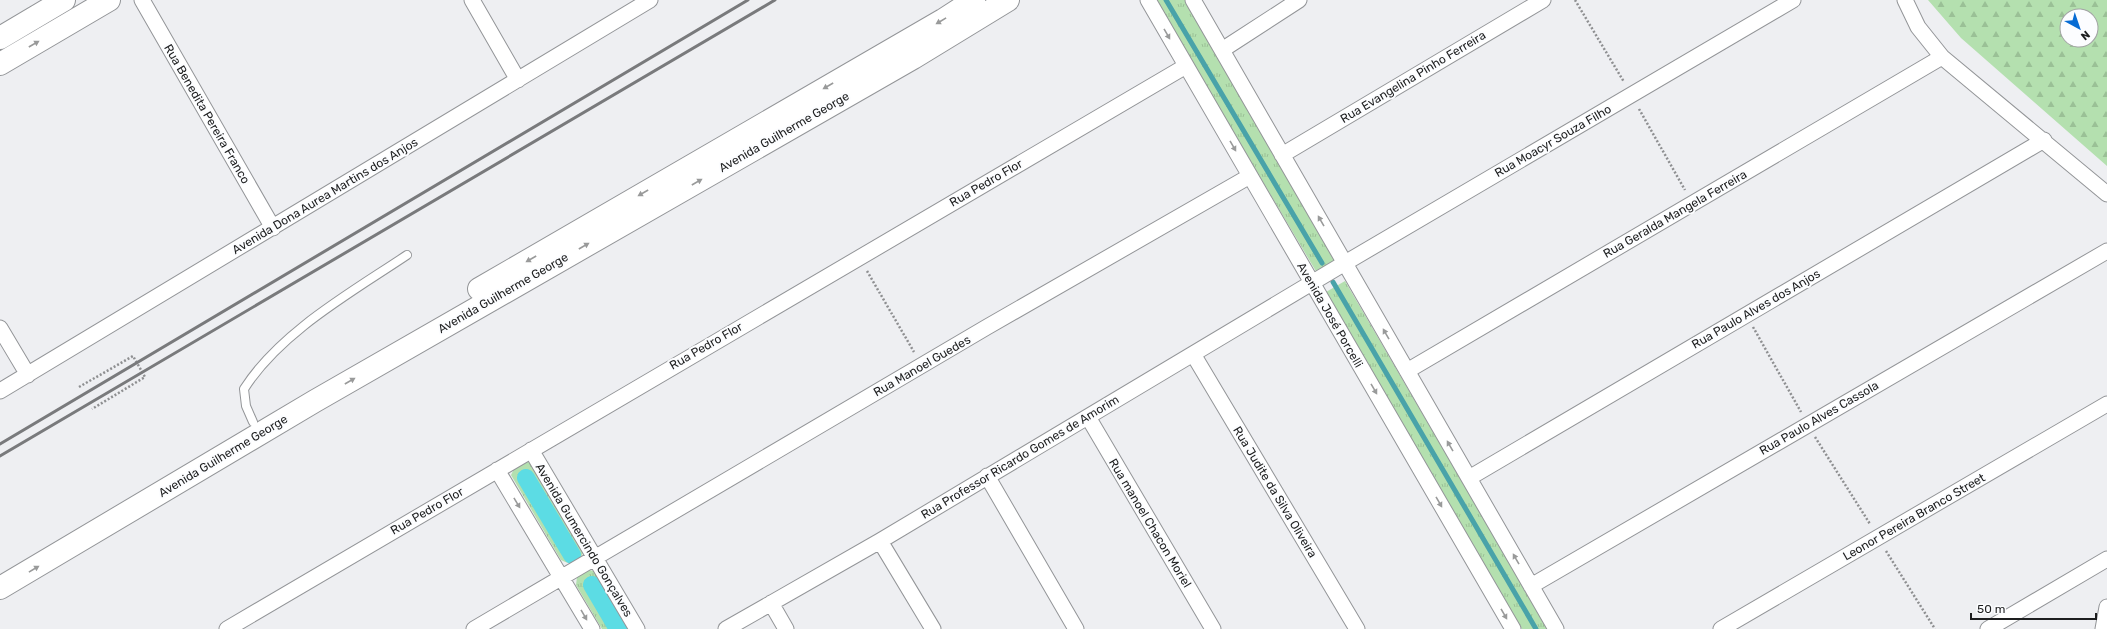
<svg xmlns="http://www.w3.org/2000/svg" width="2107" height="629" viewBox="0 0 2107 629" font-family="Rubik,sans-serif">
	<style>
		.grass { fill: url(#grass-tufts) }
		.forest { fill: url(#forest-firs); fill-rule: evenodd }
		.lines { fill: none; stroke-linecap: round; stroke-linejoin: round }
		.stream { stroke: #49a3a9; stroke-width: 5 }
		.canal { stroke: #5cdce4; stroke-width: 18 }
		.service-casing { stroke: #939598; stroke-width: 10 }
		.minor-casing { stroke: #939598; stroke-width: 17 }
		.primary-casing { stroke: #939598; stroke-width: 24 }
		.trunk-casing { stroke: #939598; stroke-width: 24 }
		.path { stroke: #8e8f91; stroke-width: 2.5; stroke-dasharray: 2 2; stroke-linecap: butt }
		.service { stroke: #fff; stroke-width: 8 }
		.minor { stroke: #fff; stroke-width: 15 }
		.primary { stroke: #fff; stroke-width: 22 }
		.trunk { stroke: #fff; stroke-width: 22 }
		.rail { stroke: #797a7c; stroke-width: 3 }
		.oneway { fill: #999a9a }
		.labels { text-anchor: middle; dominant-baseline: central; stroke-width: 4; stroke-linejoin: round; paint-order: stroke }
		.street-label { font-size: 12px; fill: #1d1e1f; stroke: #fcfdff }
	</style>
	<defs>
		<pattern id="grass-tufts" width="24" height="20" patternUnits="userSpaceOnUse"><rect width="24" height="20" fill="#b4e0af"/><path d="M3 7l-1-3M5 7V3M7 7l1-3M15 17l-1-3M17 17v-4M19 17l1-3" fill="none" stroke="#9ac096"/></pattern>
		<pattern id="forest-firs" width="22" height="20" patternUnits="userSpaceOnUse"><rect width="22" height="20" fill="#b4e0af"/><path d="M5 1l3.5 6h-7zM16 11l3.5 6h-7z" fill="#9ac096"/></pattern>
	</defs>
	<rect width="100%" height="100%" fill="#eeeff2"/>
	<path class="grass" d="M1155 0H1186L1337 261 1317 273Z
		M1345 281 1548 629H1522L1326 292Z
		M527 462 532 463 583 553C579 563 571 566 561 560L511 475 514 469Z
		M590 570 596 572 630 629H602L576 585 577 577 584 572Z"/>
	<path class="forest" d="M1928 0H2107V166L1961 38ZM2067 16H2091V40H2067Z"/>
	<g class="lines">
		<path class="stream" d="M1166 0 1322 263
			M1333 282 1536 629"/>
		<path class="canal" d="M526 478 572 555
			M592 585 618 629"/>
		<defs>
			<path id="service" d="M253 422 246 406 244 389C280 332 352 292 407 255"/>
			<path id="minor" d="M142 0 273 228
				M472 0 518 80
				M1148 0 1513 629
				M1193 0 1556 629
				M1905 0 1918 27 1942 57 2107 194
				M1222 50 1299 0
				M1282 155 1543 0
				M0 328 28 375
				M1193 354 1357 629
				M1407 371 1942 57
				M0 391 650 0
				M1088 417 1213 629
				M531 450 637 629
				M497 470 592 629
				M987 476 1076 629
				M1469 478 2044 140
				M880 541 933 629
				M1531 586 2107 251
				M771 603 786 629
				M227 629 1186 66
				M474 629 987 327 1250 176
				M726 629 880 541 1345 263 1793 0
				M1721 629 2107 404
				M1988 629 2107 559
				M2103 629 2107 607"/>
			<path id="primary" d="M479 289 943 20 974 0
				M0 588 315 401 913 58 1008 0"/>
			<path id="trunk" d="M0 38 64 0
				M0 64 109 0"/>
		</defs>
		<use href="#service" class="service-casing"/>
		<use href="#minor" class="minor-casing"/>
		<use href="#primary" class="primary-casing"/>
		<use href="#trunk" class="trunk-casing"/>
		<path class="path" d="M1575 0 1624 82
			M1639 109 1685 190
			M867 271 914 352
			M1753 327 1801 412
			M79 387 133 356 145 377 92 409
			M1815 437 1870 524
			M1886 551 1935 629"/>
		<use href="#service" class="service"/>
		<use href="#minor" class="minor"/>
		<use href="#primary" class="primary"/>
		<use href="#trunk" class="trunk"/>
		<path class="rail" d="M0 444 748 0
			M0 456 775 0"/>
	</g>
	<defs><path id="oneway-solid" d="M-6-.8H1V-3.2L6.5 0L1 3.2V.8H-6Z"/></defs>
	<g class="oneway">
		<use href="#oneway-solid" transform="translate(941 21) rotate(149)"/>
		<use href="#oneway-solid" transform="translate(1167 34) rotate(60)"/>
		<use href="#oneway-solid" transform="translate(34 44) rotate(-30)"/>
		<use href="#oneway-solid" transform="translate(828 86) rotate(150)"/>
		<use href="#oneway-solid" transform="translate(1233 146) rotate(60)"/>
		<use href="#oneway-solid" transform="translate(697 182) rotate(-30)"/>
		<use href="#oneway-solid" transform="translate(643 193) rotate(150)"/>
		<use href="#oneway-solid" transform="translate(1321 221) rotate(-120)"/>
		<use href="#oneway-solid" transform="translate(584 246) rotate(-30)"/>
		<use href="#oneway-solid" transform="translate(531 259) rotate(150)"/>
		<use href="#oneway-solid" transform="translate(1386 334) rotate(-120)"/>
		<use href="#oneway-solid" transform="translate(350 381) rotate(-30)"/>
		<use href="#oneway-solid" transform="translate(1374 389) rotate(60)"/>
		<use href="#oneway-solid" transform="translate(1450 446) rotate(-120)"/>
		<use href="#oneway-solid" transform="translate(1439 502) rotate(60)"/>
		<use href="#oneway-solid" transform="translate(517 503) rotate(59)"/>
		<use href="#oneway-solid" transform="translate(1516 559) rotate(-120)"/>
		<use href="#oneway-solid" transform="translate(34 569) rotate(-31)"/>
		<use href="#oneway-solid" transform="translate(1504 614) rotate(60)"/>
		<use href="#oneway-solid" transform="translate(584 615) rotate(60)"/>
	</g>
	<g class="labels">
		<g class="street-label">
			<text transform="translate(1413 77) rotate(-31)">Rua Evangelina Pinho Ferreira</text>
			<text transform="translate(207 114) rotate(60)">Rua Benedita Pereira Franco</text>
			<text transform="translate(784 132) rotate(-30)">Avenida Guilherme George</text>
			<text transform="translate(1553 141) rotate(-30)">Rua Moacyr Souza Filho</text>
			<text transform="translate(986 183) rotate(-30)">Rua Pedro Flor</text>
			<text transform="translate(325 196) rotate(-31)">Avenida Dona Aurea Martins dos Anjos</text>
			<text transform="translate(1675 214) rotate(-30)">Rua Geralda Mangela Ferreira</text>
			<text transform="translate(503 293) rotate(-30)">Avenida Guilherme George</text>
			<text transform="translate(1756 309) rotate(-30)">Rua Paulo Alves dos Anjos</text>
			<text transform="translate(1330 315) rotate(60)">Avenida José Porcelli</text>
			<text transform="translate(706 346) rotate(-30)">Rua Pedro Flor</text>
			<text transform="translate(922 366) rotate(-30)">Rua Manoel Guedes</text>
			<text transform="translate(1819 418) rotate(-30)">Rua Paulo Alves Cassola</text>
			<text transform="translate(223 456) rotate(-31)">Avenida Guilherme George</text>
			<text transform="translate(1020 457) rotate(-31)">Rua Professor Ricardo Gomes de Amorim</text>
			<text transform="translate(1275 492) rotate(59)">Rua Judite da Silva Oliveira</text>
			<text transform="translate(427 511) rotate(-30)">Rua Pedro Flor</text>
			<text transform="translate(1914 517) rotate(-30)">Leonor Pereira Branco Street</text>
			<text transform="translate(1150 523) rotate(59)">Rua manoel Chacon Moriel</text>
			<text transform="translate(584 540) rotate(59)">Avenida Gumercindo Gonçalves</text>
		</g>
	</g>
	<g transform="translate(2079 28) rotate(140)"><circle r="19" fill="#fcfdff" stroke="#a3a4a5"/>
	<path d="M0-3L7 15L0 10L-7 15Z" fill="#076cd4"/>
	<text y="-6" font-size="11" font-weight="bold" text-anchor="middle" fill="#1d1e1f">N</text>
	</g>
	<path d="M1971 613v6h125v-6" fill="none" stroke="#1d1e1f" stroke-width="2"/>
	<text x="1977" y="613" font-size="12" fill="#1d1e1f" stroke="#fcfdff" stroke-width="3" paint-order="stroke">50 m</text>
</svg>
